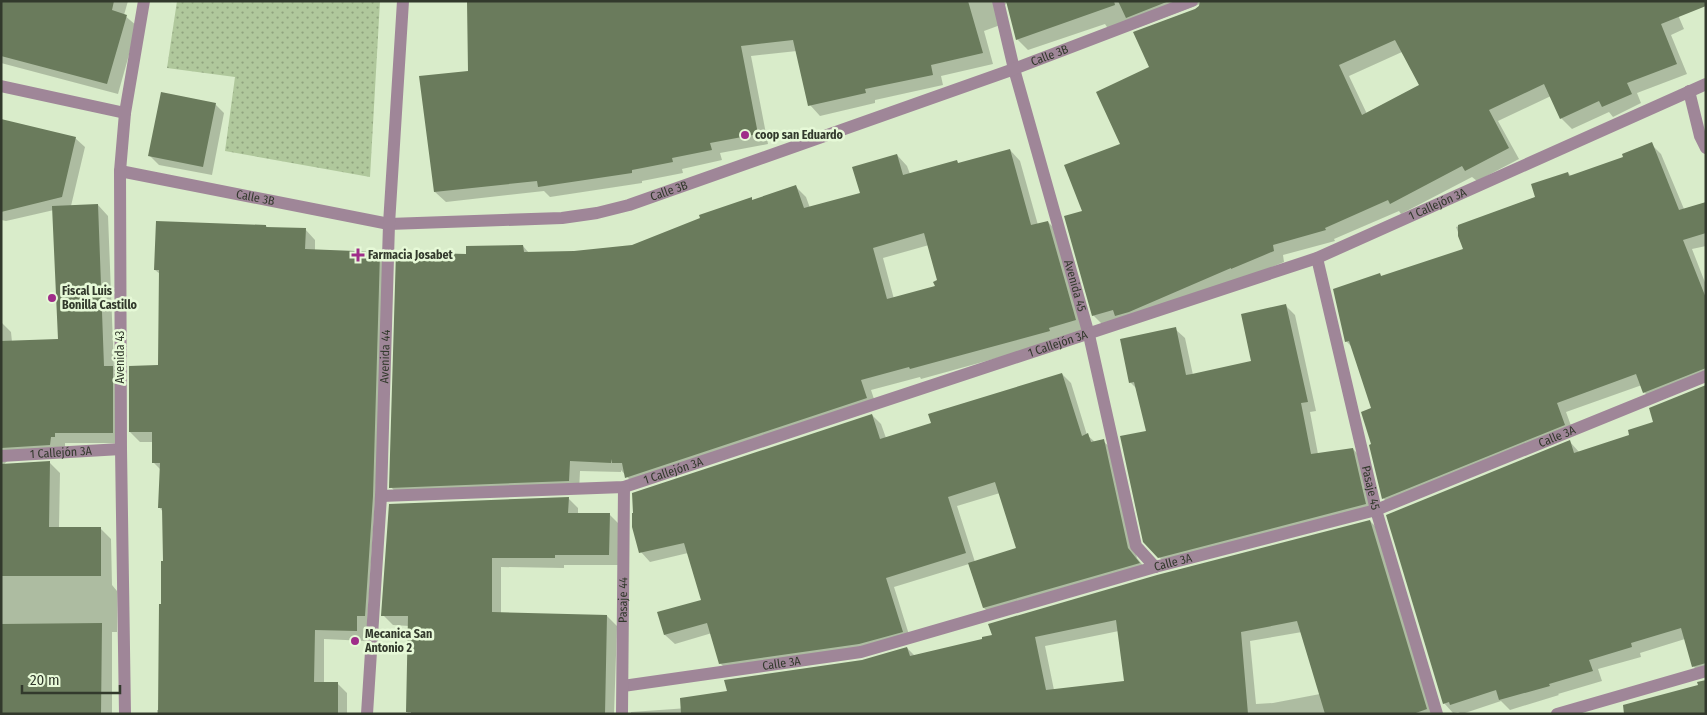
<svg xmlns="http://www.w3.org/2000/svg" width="1707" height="715" viewBox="0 0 1707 715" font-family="'Fira Sans Condensed',sans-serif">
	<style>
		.park { fill: url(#park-dots) }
		.shadow { fill: #0003; fill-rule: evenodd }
		.building { fill: #6a7b5c; fill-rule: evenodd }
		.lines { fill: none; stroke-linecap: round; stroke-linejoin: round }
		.minor { stroke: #9f8698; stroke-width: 12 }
		.poi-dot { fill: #9f2d89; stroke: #e6f9d7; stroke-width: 2 }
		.labels { text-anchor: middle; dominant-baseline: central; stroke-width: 5; stroke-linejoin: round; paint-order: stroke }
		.street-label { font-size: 12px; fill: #32392c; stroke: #e6f9d7 }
		.poi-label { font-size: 12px; font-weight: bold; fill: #32392c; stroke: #e6f9d7; text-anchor: start }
	</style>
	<defs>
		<pattern id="park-dots" width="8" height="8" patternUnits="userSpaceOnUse" patternTransform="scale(1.25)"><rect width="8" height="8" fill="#b0c89c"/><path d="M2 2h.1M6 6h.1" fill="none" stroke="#90a37f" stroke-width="1.8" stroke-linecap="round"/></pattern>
	</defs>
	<rect width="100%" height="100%" fill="#d9ecca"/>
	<path class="park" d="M177 1H380L370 177 225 151 235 77 167 68Z"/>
	<path class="shadow" d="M1 1H128L124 15 137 26 118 94 1 63Z
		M468 1H1672L1684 29 1671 35 1687 74 1637 93 1641 103 1613 117 1609 112 1572 129 1561 118 1551 96 1498 121 1519 159 1477 181 1472 177 1401 214 1399 211 1334 239 1335 241 1283 255 1284 262 1243 279 1104 326 1093 315 1084 212 1121 145 1151 68 1200 4 1137 28 1107 27 1105 24 1028 50 1017 39 1008 3H1007L1000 10 1003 24 984 31 993 64 941 76 943 85 875 100V103L820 116 810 105 797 51 751 56 768 144 720 153 722 160 682 169 683 173 642 181V183L550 197 544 191 446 202 435 192 470 72ZM1402 52 1420 85 1367 114 1349 76Z
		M215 104 224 113 212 175 159 165 150 156Z
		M1 121 75 138 85 147 71 206 98 205 108 216 114 369 123 378V443H65V448L11 458 5 463 4 465 50 463 60 473 59 528H100L111 539 112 585 117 591V632H112V714H1V322L11 332 12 342 60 340 54 210 6 221 1 220Z
		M1651 144 1661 154 1684 209 1706 203V246L1692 249 1706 285V381L1654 402 1644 392 1642 385 1566 412 1574 434 1393 508 1383 498 1373 445V409L1353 348 1346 341 1380 275 1382 277 1465 250 1456 227 1536 197 1568 173 1571 176 1625 158Z
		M1010 150 1020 161 1038 225 1048 222 1058 232 1086 331 1059 341 921 379 920 377 871 390 877 408 637 488 621 470V472L580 471 579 491 401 498 391 487 468 255 523 246 529 253 574 252 632 246 751 199 753 201 795 186 806 197 810 208 861 194 897 155 907 166 910 174 959 164ZM929 245 939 281 936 287 894 299 883 258Z
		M266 226 268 228 305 229 315 240V251L380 253 390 263 366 641 324 639V683H337L347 693V714H157V710H159L164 562 163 512 160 508 161 470 154 463 153 442H140L130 432 159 367 160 274 155 270Z
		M1285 305 1295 315 1316 411 1310 412 1318 454 1353 449 1362 458 1375 513 1168 566 1159 557 1147 432 1137 389 1130 382 1175 329 1185 338 1193 375 1253 362Z
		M1062 374 1071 383 1087 435 1095 442 1103 441 1113 450 1137 558 1148 572 994 617 984 608 969 564 894 587 911 641 730 673 720 663 712 633 675 644 665 635 659 613 702 601 688 553 650 562 641 552 872 415 881 424 886 438 933 424ZM1000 493 1018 549 975 562 957 506Z
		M1706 386V675L1703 676 1693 666 1685 639 1640 653 1641 657 1598 669 1602 681 1558 694 1559 695 1510 710 1501 701 1462 714 1458 712 1453 713 1444 703 1570 442 1580 453 1631 435 1655 422Z
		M568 498 578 508V514H609L619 524 618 565H564V568L501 567V614L607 616 617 626 614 714H409L407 712 409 626 393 625 383 615Z
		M1370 521 1380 531 1435 714H631V712L688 708 729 692 863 661 907 648 915 656 984 640ZM1119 631 1126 682 1054 690 1045 646ZM1302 632 1320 694 1273 703 1256 704 1250 641Z"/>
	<path class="building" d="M1 1H114L112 10 127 15 107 84 1 56Z
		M467 1H968L983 53 931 65 933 75 865 89 866 93 808 106 793 40 741 46 758 134 710 143 712 150 672 158 673 162 632 170V173L538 187 537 181 434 192 419 76 468 71Z
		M1006 1H1114L1115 5 1016 40Z
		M1118 1H1169L1126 18Z
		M1200 1H1706V6L1661 24 1677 64 1627 83 1632 94 1602 107 1599 101 1560 119 1544 84 1489 110 1509 148 1465 171 1462 166 1390 204 1388 200 1325 228 1326 230 1273 245 1274 251 1231 269V268L1129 312 1115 316 1113 310 1092 316 1064 216 1082 211 1064 165 1120 144 1096 92 1149 67 1133 32 1195 9 1199 6ZM1395 40 1419 85 1362 115 1339 65Z
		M161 92 216 103 203 167 148 156Z
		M1 119 76 137 62 197 1 212Z
		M1652 142 1679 210 1706 202V233L1683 240 1706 298V368L1643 393 1636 374 1557 403 1565 425 1382 499 1369 445 1371 444 1361 412 1371 408 1349 341 1345 342 1333 289 1380 273 1381 276 1463 249 1458 236V225L1535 197 1531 184 1568 172 1569 176 1623 157 1622 154Z
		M1010 149 1031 225 1048 221 1076 320 1049 328 1050 331 910 369 909 367 861 380 867 398 625 478 622 463H612L611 459V463L570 461 569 481 389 488 396 252 466 254V246L523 245 524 252 574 251 632 245 700 218 699 215 752 197V200L796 185 804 208 860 193 852 167 897 154 903 175 957 160 958 163ZM924 233 937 280 933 282 935 286 887 299 873 248Z
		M98 204 104 366H113V433H55V437H51L50 445 1 448V341L58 339 52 206Z
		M156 221 266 225V227L306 228 305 249 380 252 373 496 365 616H357V631L315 630 314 682H338V714H158L159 604H161V561H163L162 508H158L160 463H152V432H129V366L158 365 159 270H154Z
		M1286 304 1308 402 1301 403 1311 454 1353 448 1366 504 1158 558 1143 542 1120 436 1146 431 1134 382 1129 383 1120 339 1176 327 1186 375 1192 374 1251 361 1241 314Z
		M1062 373 1082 436 1088 433 1091 442 1104 439 1128 548 1140 563 983 608 968 563 1016 548 995 482 948 497 966 553 886 578 903 632 859 644 719 664 707 623 664 635 657 612 701 600 684 543 639 553 632 527V513H633L632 493 872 414 880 439 931 423 928 414Z
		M1706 385V663L1692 667 1681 628 1631 643 1632 647 1589 660 1593 671 1549 684 1550 686 1499 700 1496 690 1450 705 1449 702 1443 704 1386 515 1570 440 1574 453 1629 435 1628 430 1653 422 1649 408Z
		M50 461 49 527H101V576H2L1 464Z
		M569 497 568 513H610L609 555H555V558H492V612L607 615 605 714H411V712H406L408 616H381L389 504Z
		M1370 520 1427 709 1413 714H1325L1297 621 1241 632 1248 714H681L680 698 727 691 724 680 862 660 907 647 910 656 982 639V637L992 635 988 624 1157 575ZM1116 620 1124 681 1046 690 1035 637Z
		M102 623 101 714H1V624Z
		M1706 680V714H1624L1623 705 1698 685 1697 682Z"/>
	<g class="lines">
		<g class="minor">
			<path id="s1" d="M998 1 1014 69 1089 335 1136 546 1155 567"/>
			<path d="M1 86 125 113"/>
			<path d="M1689 91 1700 136 1706 148"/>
			<path id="s2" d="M120 171 389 224 562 218 597 213 629 205 1014 69 1192 1"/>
			<path id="s3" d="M1317 258 1376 510 1437 714"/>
			<path id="s4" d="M1 456 121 449"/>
			<path id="s5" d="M381 496 624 487 1317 258 1706 84"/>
			<path id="s6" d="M623 686 861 652 1155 567 1376 510 1706 376"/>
			<path d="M125 714 121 449 120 171 125 113 144 1"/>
			<path id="s7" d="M367 714 381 496 389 224 403 1"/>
			<path id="s8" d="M622 714 624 487"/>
			<path d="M1557 714 1706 671"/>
		</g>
	</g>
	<g class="poi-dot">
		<circle cx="745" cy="135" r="5"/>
		<path d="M355.5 247.5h5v5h5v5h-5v5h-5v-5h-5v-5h5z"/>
		<circle cx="52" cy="298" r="5"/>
		<circle cx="355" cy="641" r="5"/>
	</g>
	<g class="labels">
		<g class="street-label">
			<text stroke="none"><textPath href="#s2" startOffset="962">Calle 3B</textPath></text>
			<text stroke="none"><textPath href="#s2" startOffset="558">Calle 3B</textPath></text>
			<text stroke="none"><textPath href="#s2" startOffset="138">Calle 3B</textPath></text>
			<text stroke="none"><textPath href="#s5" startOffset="1105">1 Callejón 3A</textPath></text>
			<text stroke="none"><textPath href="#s1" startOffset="295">Avenida 45</textPath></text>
			<text stroke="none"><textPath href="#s5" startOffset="700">1 Callejón 3A</textPath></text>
			<text transform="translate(120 357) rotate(-90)">Avenida 43</text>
			<text stroke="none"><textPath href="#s7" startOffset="358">Avenida 44</textPath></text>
			<text stroke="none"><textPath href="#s6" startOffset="970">Calle 3A</textPath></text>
			<text stroke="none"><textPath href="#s4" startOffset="60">1 Callejón 3A</textPath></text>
			<text stroke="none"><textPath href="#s5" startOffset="295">1 Callejón 3A</textPath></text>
			<text stroke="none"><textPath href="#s3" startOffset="236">Pasaje 45</textPath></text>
			<text stroke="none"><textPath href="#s6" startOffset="565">Calle 3A</textPath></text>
			<text stroke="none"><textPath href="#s8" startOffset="114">Pasaje 44</textPath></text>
			<text stroke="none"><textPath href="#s6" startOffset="160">Calle 3A</textPath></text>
		</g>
		<g class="poi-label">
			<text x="755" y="135">coop san Eduardo</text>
			<text x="368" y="255">Farmacia Josabet</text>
			<text x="62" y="291">Fiscal Luis<tspan x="62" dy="14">Bonilla Castillo</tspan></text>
			<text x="365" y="634">Mecanica San<tspan x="365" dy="14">Antonio 2</tspan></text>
		</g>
	</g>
	<rect width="1707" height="715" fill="none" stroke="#32392c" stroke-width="5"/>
	<path d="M22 685v8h98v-8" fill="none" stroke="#32392c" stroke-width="2.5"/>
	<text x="30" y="685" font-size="15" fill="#32392c" stroke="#e6f9d7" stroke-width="4" paint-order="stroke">20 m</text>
</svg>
